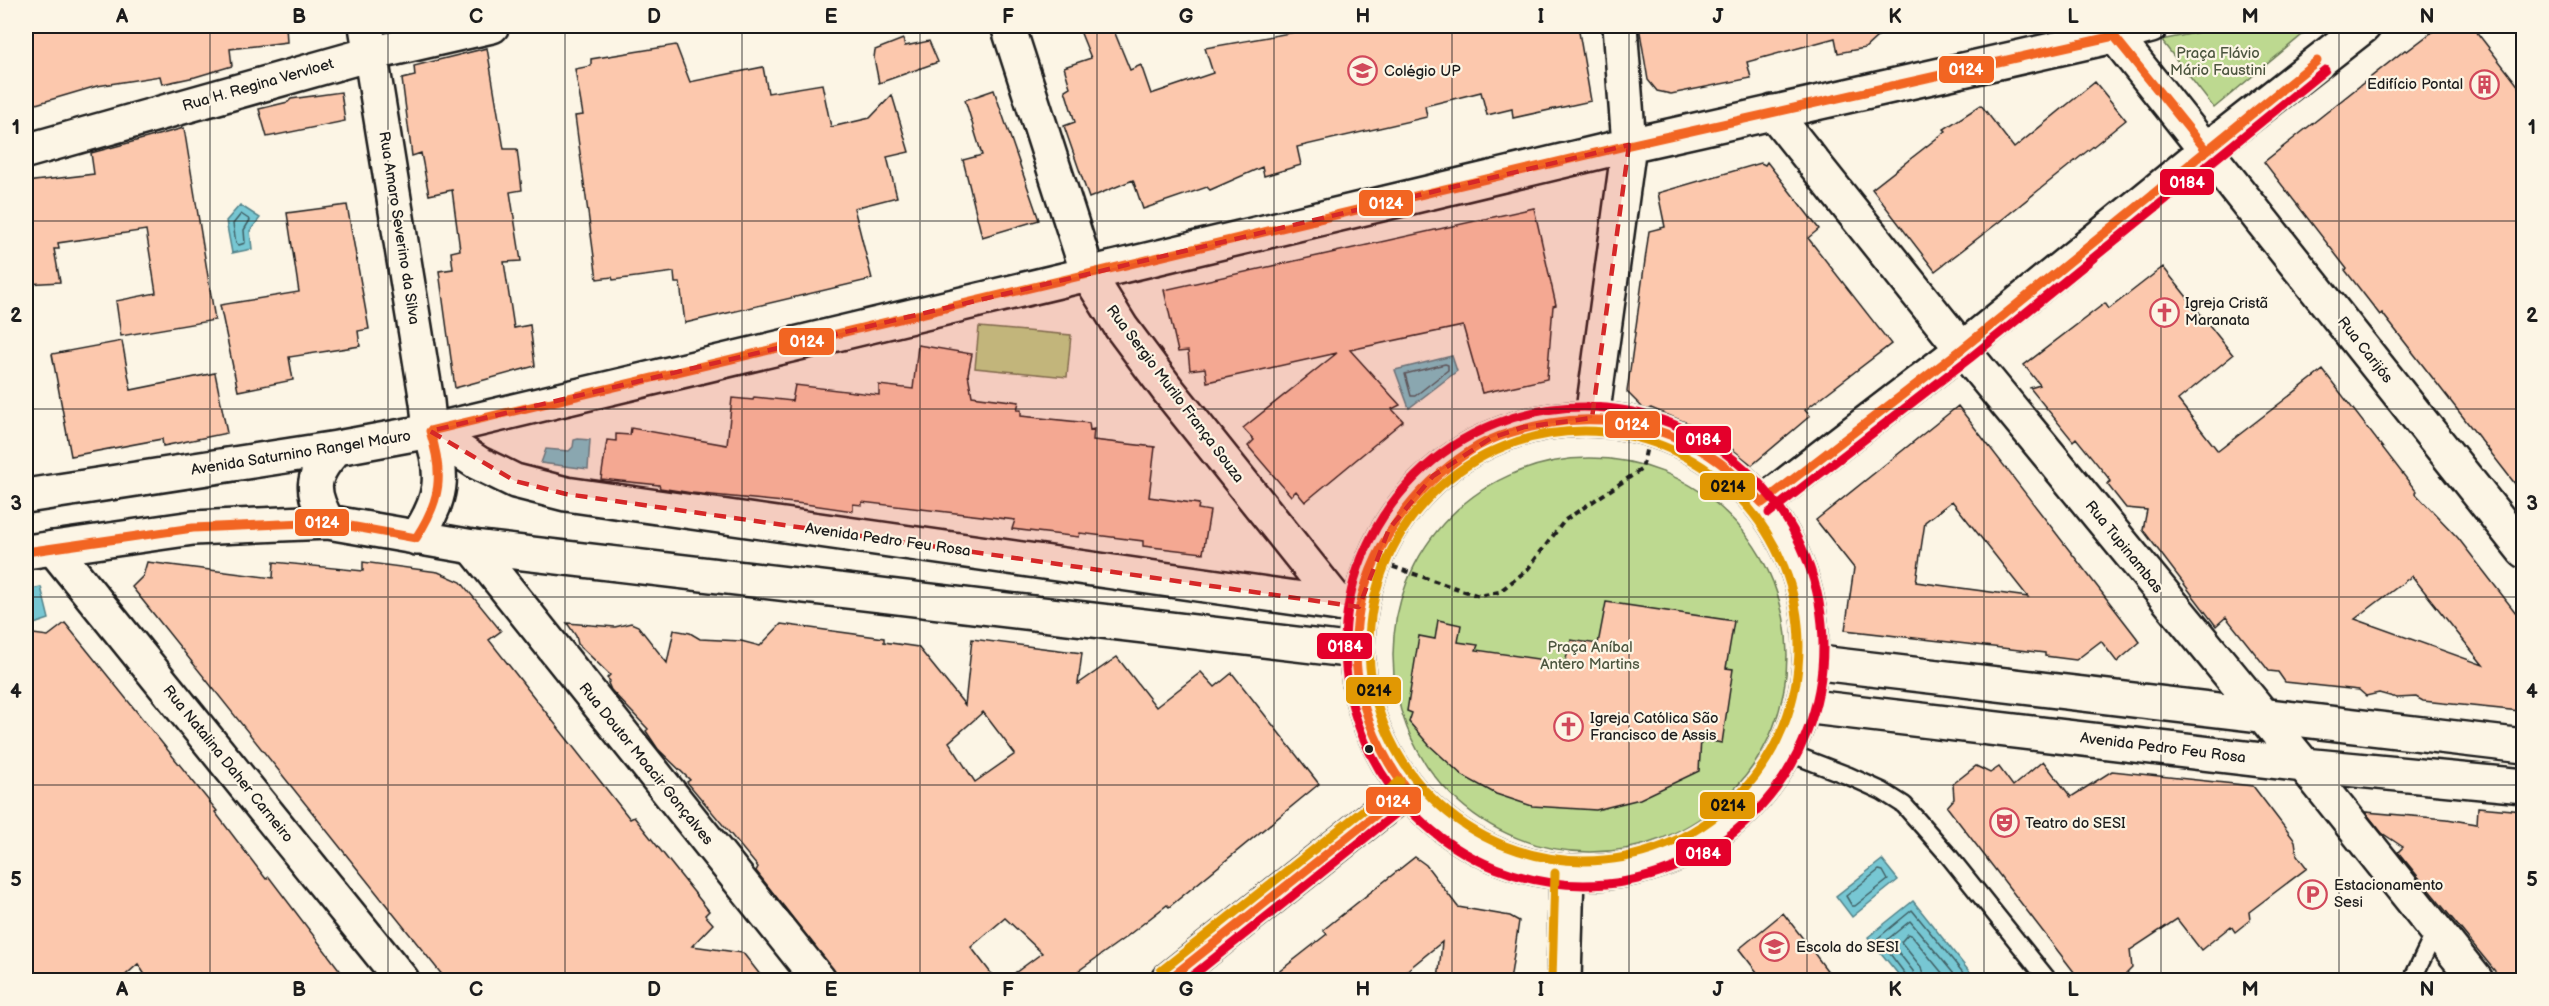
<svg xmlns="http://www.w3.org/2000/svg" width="2549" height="1006" viewBox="0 0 2549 1006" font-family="'Balsamiq Sans',sans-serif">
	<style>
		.green { fill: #bdd990; stroke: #6c7a56; stroke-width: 1.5 }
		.water { fill: #77c7d3; stroke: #53838a; stroke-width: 1.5 }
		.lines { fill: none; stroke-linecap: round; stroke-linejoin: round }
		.shore { stroke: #406065; stroke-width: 1.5 }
		.building { fill: #fcc8ad; stroke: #1c1c1c; stroke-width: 1.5; fill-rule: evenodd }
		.lane-casing { stroke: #1c1c1c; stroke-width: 21 }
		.street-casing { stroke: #1c1c1c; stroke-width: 38 }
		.secondary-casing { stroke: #1c1c1c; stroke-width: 38 }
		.path { stroke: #1c1c1c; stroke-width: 4; stroke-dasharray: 6 4.5; stroke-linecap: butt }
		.lane { stroke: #fcf5e5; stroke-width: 16 }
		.street { stroke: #fcf5e5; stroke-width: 33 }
		.secondary { stroke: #fcf5e5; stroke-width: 33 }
		.bus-1-casing { stroke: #fcf5e5; stroke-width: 14 }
		.bus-2-casing { stroke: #fcf5e5; stroke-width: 14 }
		.bus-3-casing { stroke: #fcf5e5; stroke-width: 14 }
		.bus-1 { stroke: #f26522; stroke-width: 9 }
		.bus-2 { stroke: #e4002b; stroke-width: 9 }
		.bus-3 { stroke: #e19803; stroke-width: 9 }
		.marked { fill: #d62828; fill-opacity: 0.2; stroke: #d62828; stroke-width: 4.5; stroke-dasharray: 12 8; stroke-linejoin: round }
		.grid { fill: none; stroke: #1c1c1c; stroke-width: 1.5; stroke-opacity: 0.55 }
		.bus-dot { fill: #1c1c1c; stroke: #fcf5e5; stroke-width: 2 }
		.labels { text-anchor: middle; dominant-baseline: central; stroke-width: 4.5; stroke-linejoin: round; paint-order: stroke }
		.park-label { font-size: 15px; fill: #4c553f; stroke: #fcf5e5 }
		.poi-label { font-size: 15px; fill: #1c1c1c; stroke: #fcf5e5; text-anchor: start }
		.street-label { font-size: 15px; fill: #1c1c1c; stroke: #fcf5e5 }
		.line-badge { stroke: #fcf5e5; stroke-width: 2 }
		.badge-label { font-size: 16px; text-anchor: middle; font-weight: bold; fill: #fff }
		.pale-badge-label { font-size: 16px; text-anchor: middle; font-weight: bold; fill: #111 }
		.neatline { fill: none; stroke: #1c1c1c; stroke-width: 2 }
		.grid-label { font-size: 20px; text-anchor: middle; font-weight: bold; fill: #1c1c1c }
	</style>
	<rect width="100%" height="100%" fill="#fcf5e5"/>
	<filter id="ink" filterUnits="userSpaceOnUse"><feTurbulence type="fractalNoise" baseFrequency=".0167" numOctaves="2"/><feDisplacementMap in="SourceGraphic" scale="12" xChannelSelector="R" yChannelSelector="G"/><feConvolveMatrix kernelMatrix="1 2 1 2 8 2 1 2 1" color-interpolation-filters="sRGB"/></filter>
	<g filter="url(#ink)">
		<path class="green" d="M2229 26H2313L2214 108 2161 40Z
			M979 327 1071 335 1067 377 975 368Z
			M1393 655a197 197 0 1 1 394 0a197 197 0 1 1-394 0Z"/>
		<path class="water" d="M240 205 260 218 250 231 252 249 232 253 226 221Z
			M1452 356 1457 371 1409 408 1395 370Z
			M578 439 590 440 588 469 541 463 546 449 569 451 573 447 574 440Z
			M41 587 49 619 34 624 26 590Z
			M1882 860 1898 880 1852 917 1836 896Z
			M1913 901 1976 980H1903L1868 937Z"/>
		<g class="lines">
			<path class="shore" d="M241 214 250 220 244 230 245 243 239 245 236 243 233 224Z
				M1445 364 1448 365V370L1415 396H1411L1405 374Z
				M1879 870 1883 871 1888 880 1855 906H1852L1846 896Z
				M1908 980 1906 975 1878 938 1912 910 1969 980
				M1915 980 1913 971 1888 939 1910 921 1959 980
				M1924 980 1921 967 1901 942 1908 934 1911 935 1948 980"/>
		</g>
		<path class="building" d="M26 26H286L287 42 230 49 232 66 195 77 162 84 160 76 97 86 26 107Z
			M1078 26H1112L1130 70 1141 65 1151 94 1213 73 1205 48 1301 31 1299 26H1578L1591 101 1513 118 1512 109 1487 115 1481 92 1425 106 1427 117 1297 147 1301 165 1264 176 1262 167 1210 190 1207 187 1143 209 1133 180 1089 198 1064 126 1075 122 1065 90 1070 87 1064 67 1091 58Z
			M1639 26H1889L1865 48 1838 53 1835 38 1747 62 1751 78 1671 94 1657 91 1648 80Z
			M2440 26H2472L2523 92V494L2382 313 2380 315 2345 270 2347 269 2264 162 2405 50 2407 51Z
			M903 39 905 46 929 41 938 62 879 83 874 58 875 50Z
			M676 45 690 82 763 67 768 93 822 84 831 127 870 118 892 95 909 152 887 157 897 197 854 208 872 279 685 323 680 283H675L674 272 613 280 612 277 597 279 575 116 583 115 575 69 591 66V59Z
			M487 48 504 149H517L522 190 510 192 521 261 504 262 514 328 530 325 535 366 455 388 439 271 453 269 451 252 460 250 452 190 429 195 421 153 412 156 402 79 415 76 414 66Z
			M2095 82 2126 120 1999 222 1935 271 1872 189 1946 131 1944 129 1981 105 2014 148Z
			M994 90 1039 220 982 237 963 160 982 155 965 100Z
			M341 92 345 121 267 137 259 109 288 102 291 99Z
			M184 128 215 320 121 336 116 301 156 293 146 230 58 243 59 249H54L60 282 26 284V182L94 174 91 153Z
			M1767 162 1819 229 1808 238 1891 344 1805 410 1810 416 1752 465 1712 433 1651 408 1645 410 1627 392 1649 231 1665 227 1658 193 1761 163 1765 165Z
			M347 205 369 329 358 331 360 346 289 357 293 380 238 391 220 305 299 292 287 213Z
			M1534 208 1556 305 1553 306 1547 379 1482 393 1463 326 1350 350 1400 405 1392 409 1403 421 1305 502 1296 491 1291 496 1248 446 1254 440 1243 428 1337 353 1207 382 1205 368 1190 370 1188 351 1178 352 1164 290Z
			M2163 267 2233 355 2178 400 2218 451 2323 370 2416 491 2415 493 2458 538 2523 622V716L2520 711 2423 701 2416 697 2397 698 2379 693 2366 696 2359 690 2285 682 2278 672 2269 671 2226 617 2216 626 2143 530 2147 510 2126 508 2107 484 2111 481 2076 438 2073 441 2030 388 2040 385 2024 365 2105 303 2109 309ZM2412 576 2483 665 2355 619Z
			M122 341 131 390 215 373 227 433 163 446 162 439 71 456 52 354Z
			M918 345 972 354 968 374 972 396 1019 402 1017 410H1021V416L1089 423 1090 430 1094 429 1093 440 1155 447 1149 497 1199 504 1198 509 1210 511 1203 553 1143 546V541L1080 533 1079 537 1012 529 1015 520 862 502V505L853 504V511L805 504 692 493 660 488 659 485 601 479 607 440 616 441V434L630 435 631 428 727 445 732 398 753 400 754 397 792 401 795 385 879 395V385L913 389Z
			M1958 406 2140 642 2117 662 2101 641 2076 660 2045 656V653L1845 630 1854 568 1816 520ZM1952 501 2028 597 1916 582 1925 522Z
			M147 562 273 578 274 562 363 571V562L438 572 461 582 501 631 489 640 630 819 634 817 709 911 705 915 713 924 692 946 743 953 765 981H447L132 587 143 576Z
			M1606 602 1734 621 1726 668 1733 669 1722 743 1701 739 1699 771 1640 799 1596 810 1532 806 1496 794 1463 776 1429 745 1409 722 1412 713 1407 711 1419 636 1435 639 1438 620 1461 625 1458 642 1478 645 1476 650 1565 663 1571 640 1598 644Z
			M65 623 217 811 215 812 266 879 269 877 348 981H149L138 964 119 981H40L26 961V633L48 636Z
			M567 623 615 627 631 623 638 626 667 663 674 630 690 633 700 639 741 641 760 646 781 624 884 638V642L918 647 965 705 972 639 1082 653 1078 684 1117 657 1156 707 1201 672 1215 687 1232 673 1319 784 1169 907 1167 905 1126 937 1064 981H1004L1042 953 1005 918 971 947 997 981H842L756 871 758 867 687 782 690 780 658 749 646 731 648 729 611 690 608 683 610 681 607 678 610 675 578 644 576 636ZM983 712 1015 754 975 782 949 742Z
			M2043 761 2071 797 2112 771 2253 786 2295 841 2297 855 2307 868 2249 912 2250 920 2235 932 2231 926 2201 950 2177 919 2130 950 2132 968 2119 981H2081L1947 807 1954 799 1953 784 1976 766 1990 773 1999 767 2013 786Z
			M2478 807 2523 811V981H2503L2398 852 2403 847 2382 833 2365 812 2447 819 2477 824Z
			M1415 857 1426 865 1458 907 1510 916 1519 921 1510 981H1438L1442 942 1394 981H1267L1327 934 1323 930Z
			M1783 913 1808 945 1835 981H1764L1739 949Z"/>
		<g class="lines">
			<defs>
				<path id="lane" d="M1784 751 1849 776 1882 791 1904 805 1948 855 2048 980
					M2412 980 2436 930"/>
				<path id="street" d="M366 26 427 402 430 431 1629 145 2114 36 2151 26
					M1008 26 1088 274 1121 327 1168 390 1339 604
					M2107 26 2524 551
					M1773 112 1962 349 2304 765 2476 980
					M26 151 370 54 492 26
					M1592 418 1629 145 1620 26
					M1762 503 1962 349 2206 150 2364 26
					M473 547 819 980
					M53 548 402 980
					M1811 662 2524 746
					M1803 706 2304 765 2524 786
					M1564 980 1567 873"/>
				<path id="secondary" d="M1357 646a227 227 0 1 1 454 0a227 227 0 1 1-454 0Z
					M430 431 478 463 515 481 566 494 1359 607
					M26 496 337 448 430 431
					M328 522C309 491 311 474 337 448
					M416 538C442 501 446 475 430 431
					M26 552 193 528 328 522 473 547 1356 651
					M1168 980 1407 790"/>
			</defs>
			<use href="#lane" class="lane-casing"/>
			<use href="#street" class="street-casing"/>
			<use href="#secondary" class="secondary-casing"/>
			<path class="path" d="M1373 560 1479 596 1499 592 1527 570 1565 520 1642 469 1651 428"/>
			<use href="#lane" class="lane"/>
			<use href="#street" class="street"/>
			<use href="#secondary" class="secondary"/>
			<defs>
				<path id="bus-1" d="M26 552 193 528 328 522 416 538C441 500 444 475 430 431L1629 145 2114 36 2206 150
					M1168 980 1407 790C1380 754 1362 714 1357 670 1347 581 1398 498 1470 451 1494 435 1524 428 1551 423 1610 413 1671 427 1719 462 1735 474 1749 489 1762 503L1962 349 2317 61"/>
				<path id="bus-2" d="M1345 646a239 239 0 1 1 478 0a239 239 0 1 1-478 0Z
					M1769 513 1970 358 2325 70
					M1187 980 1414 799"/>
				<path id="bus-3" d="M1369 646a215 215 0 1 1 430 0a215 215 0 1 1-430 0Z
					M1161 971 1400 781
					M1552 980 1555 873"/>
			</defs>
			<use href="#bus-1" class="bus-1-casing"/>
			<use href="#bus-2" class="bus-2-casing"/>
			<use href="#bus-3" class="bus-3-casing"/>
			<use href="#bus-1" class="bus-1"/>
			<use href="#bus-2" class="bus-2"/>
			<use href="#bus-3" class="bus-3"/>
		</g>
	</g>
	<path class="marked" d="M1629 145 1592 418 1524 427 1491 438 1433 476 1389 529 1359 607 566 494 515 481 430 431Z"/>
	<path class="grid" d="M210 26V980M388 26V980M565 26V980M742 26V980M920 26V980M1097 26V980M1274 26V980M1452 26V980M1629 26V980M1807 26V980M1984 26V980M2161 26V980M2339 26V980M26 221H2524M26 409H2524M26 597H2524M26 785H2524"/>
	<defs>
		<symbol id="school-ring" viewBox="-11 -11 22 22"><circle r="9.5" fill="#fcf5e5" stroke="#d1495b" stroke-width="1.5"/><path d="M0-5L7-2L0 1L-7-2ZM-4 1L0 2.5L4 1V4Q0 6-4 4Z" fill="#d1495b"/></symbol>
		<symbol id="building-ring" viewBox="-11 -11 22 22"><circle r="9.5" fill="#fcf5e5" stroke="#d1495b" stroke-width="1.5"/><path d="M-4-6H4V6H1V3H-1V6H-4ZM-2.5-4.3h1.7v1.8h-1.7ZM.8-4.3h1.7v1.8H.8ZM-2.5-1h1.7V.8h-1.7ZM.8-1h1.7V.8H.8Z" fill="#d1495b"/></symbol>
		<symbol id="church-ring" viewBox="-11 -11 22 22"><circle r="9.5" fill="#fcf5e5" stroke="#d1495b" stroke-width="1.5"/><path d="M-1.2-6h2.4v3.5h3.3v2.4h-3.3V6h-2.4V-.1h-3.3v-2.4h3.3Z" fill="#d1495b"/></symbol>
		<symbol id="theatre-ring" viewBox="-11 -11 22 22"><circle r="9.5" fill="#fcf5e5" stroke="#d1495b" stroke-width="1.5"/><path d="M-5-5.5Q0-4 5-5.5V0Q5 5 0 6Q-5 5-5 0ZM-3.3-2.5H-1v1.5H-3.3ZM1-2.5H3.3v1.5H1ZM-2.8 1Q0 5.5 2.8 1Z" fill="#d1495b"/></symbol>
		<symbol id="parking-ring" viewBox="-11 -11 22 22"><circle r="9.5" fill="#fcf5e5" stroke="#d1495b" stroke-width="1.5"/><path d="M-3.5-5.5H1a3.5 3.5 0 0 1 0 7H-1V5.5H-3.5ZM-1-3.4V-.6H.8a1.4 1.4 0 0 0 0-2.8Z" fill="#d1495b"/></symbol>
	</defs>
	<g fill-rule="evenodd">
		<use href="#school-ring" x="1346" y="54" width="33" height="33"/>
		<use href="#building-ring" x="2468" y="68" width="33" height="33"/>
		<use href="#church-ring" x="2148" y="296" width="33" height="33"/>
		<use href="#church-ring" x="1552" y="710" width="33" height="33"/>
		<use href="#theatre-ring" x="1988" y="806" width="33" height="33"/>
		<use href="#parking-ring" x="2296" y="878" width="33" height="33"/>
		<use href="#school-ring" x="1758" y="930" width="33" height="33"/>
	</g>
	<circle class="bus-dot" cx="1369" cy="749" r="5"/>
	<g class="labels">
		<g class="park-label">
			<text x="2218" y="53">Praça Flávio<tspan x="2218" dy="17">Mário Faustini</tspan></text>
			<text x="1590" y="647">Praça Aníbal<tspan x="1590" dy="17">Antero Martins</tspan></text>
		</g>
		<g class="poi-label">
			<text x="1384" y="71">Colégio UP</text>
			<text x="2463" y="84" text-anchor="end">Edifício Pontal</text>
			<text x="2185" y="303">Igreja Cristã<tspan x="2185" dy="17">Maranata</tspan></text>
			<text x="1590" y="718">Igreja Católica São<tspan x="1590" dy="17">Francisco de Assis</tspan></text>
			<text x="2025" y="823">Teatro do SESI</text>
			<text x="2334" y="885">Estacionamento<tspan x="2334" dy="17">Sesi</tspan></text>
			<text x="1796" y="947">Escola do SESI</text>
		</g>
		<g class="street-label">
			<text transform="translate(258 85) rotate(-16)">Rua H. Regina Vervloet</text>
			<text transform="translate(399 228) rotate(81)">Rua Amaro Severino da Silva</text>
			<text transform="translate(2365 350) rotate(52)">Rua Carijós</text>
			<text transform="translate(1175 394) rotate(53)">Rua Sergio Murilo França Souza</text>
			<text transform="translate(301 453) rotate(-9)">Avenida Saturnino Rangel Mauro</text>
			<text transform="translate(888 540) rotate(8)">Avenida Pedro Feu Rosa</text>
			<text transform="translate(2124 547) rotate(51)">Rua Tupinambas</text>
			<text transform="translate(2163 748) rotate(7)">Avenida Pedro Feu Rosa</text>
			<text transform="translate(228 764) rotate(51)">Rua Natalina Daher Carneiro</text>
			<text transform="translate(646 764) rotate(51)">Rua Doutor Moacir Gonçalves</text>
		</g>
	</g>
	<g class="line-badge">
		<rect x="1938" y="55" width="57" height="29" rx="6" fill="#f26522"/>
		<rect x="2159" y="168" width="56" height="28" rx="6" fill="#e4002b"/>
		<rect x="1358" y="189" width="56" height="28" rx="6" fill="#f26522"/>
		<rect x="778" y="327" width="57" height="29" rx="6" fill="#f26522"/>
		<rect x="1604" y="410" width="57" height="29" rx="6" fill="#f26522"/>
		<rect x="1675" y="425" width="57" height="29" rx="6" fill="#e4002b"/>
		<rect x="1699" y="472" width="57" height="29" rx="6" fill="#e19803"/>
		<rect x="294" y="508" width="56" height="29" rx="6" fill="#f26522"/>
		<rect x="1316" y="632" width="57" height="28" rx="6" fill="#e4002b"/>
		<rect x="1345" y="676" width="57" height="29" rx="6" fill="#e19803"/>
		<rect x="1365" y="786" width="57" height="29" rx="6" fill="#f26522"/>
		<rect x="1699" y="791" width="57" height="29" rx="6" fill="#e19803"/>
		<rect x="1675" y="838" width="57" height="29" rx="6" fill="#e4002b"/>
	</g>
	<g class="badge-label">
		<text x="1966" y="75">0124</text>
		<text x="2187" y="188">0184</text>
		<text x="1386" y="209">0124</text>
		<text x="807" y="347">0124</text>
		<text x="1632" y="430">0124</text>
		<text x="1703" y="445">0184</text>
		<text x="322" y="528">0124</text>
		<text x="1345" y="652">0184</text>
		<text x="1393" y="807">0124</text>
		<text x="1703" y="859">0184</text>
	</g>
	<g class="pale-badge-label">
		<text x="1728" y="492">0214</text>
		<text x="1374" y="696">0214</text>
		<text x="1728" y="811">0214</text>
	</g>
	<rect width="2549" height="1006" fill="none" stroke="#fcf5e5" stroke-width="66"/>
	<rect x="33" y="33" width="2483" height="940" class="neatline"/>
	<g class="grid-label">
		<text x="122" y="23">A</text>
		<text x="299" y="23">B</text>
		<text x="476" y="23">C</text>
		<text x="654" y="23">D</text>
		<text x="831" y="23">E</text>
		<text x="1008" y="23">F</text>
		<text x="1186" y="23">G</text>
		<text x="1363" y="23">H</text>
		<text x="1541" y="23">I</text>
		<text x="1718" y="23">J</text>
		<text x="1895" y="23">K</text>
		<text x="2073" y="23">L</text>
		<text x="2250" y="23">M</text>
		<text x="2427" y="23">N</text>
		<text x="16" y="134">1</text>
		<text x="2532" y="134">1</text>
		<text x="16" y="322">2</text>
		<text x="2532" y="322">2</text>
		<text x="16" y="510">3</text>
		<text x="2532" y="510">3</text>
		<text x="16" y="698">4</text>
		<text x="2532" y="698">4</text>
		<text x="16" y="886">5</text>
		<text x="2532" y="886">5</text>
		<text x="122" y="996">A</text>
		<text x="299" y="996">B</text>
		<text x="476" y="996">C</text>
		<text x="654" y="996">D</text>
		<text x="831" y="996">E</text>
		<text x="1008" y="996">F</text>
		<text x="1186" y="996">G</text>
		<text x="1363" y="996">H</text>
		<text x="1541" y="996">I</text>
		<text x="1718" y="996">J</text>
		<text x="1895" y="996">K</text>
		<text x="2073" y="996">L</text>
		<text x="2250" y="996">M</text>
		<text x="2427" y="996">N</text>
	</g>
</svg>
